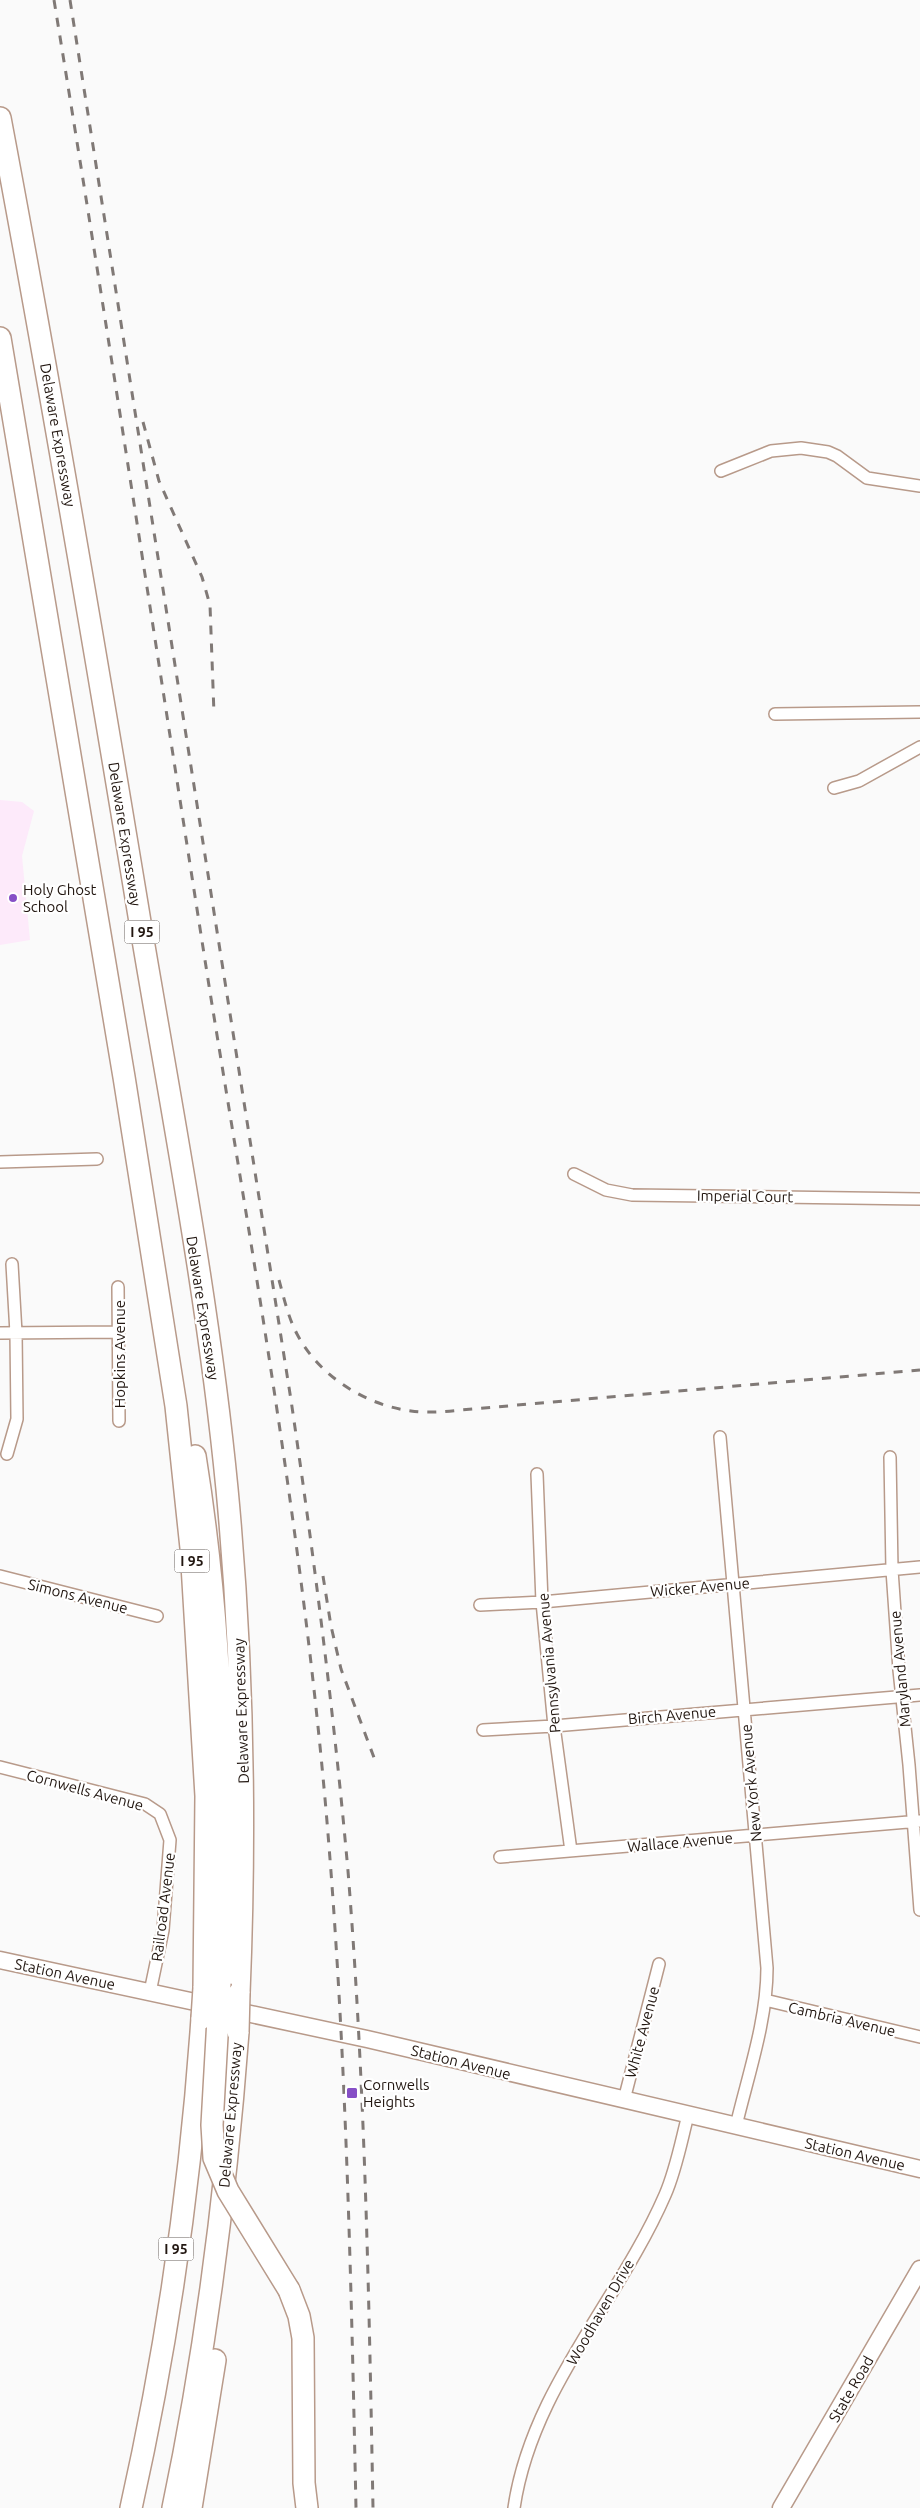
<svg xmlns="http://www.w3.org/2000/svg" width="920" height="2508" viewBox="0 0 920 2508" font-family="Ubuntu,sans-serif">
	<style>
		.education { fill: #fdeafa }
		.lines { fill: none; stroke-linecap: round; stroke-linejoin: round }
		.street-casing { stroke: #b89a8a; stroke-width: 14 }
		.secondary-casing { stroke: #b89a8a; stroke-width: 19 }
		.highway-casing { stroke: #b89a8a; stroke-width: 24 }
		.street { stroke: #fff; stroke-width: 11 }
		.secondary { stroke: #fff; stroke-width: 16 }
		.highway { stroke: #fff; stroke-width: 21 }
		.rail { stroke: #807976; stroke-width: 3; stroke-dasharray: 9 9; stroke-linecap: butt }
		.highway-bridge-casing { stroke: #b89a8a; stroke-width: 24; stroke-linecap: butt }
		.highway-bridge { stroke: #fff; stroke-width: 21 }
		.poi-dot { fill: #864fc6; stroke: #fff; stroke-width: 2 }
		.labels { text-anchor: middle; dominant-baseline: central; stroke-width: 4.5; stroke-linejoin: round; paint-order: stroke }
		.shield { fill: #fff; stroke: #645d58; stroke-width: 1 }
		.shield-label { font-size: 14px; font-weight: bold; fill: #221711 }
		.street-label { font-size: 15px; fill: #221711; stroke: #fff }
		.poi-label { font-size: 15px; fill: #221711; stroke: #fff; text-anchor: start }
	</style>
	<rect width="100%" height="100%" fill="#fafafa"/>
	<path class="education" d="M0 800 22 802 34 811 22 856 30 940 0 945Z"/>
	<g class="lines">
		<defs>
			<path id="street" d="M721 471 771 451 801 448 828 452 837 456 867 478 920 486
				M775 714 920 712
				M834 788 859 781 920 747
				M0 1162 97 1159
				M574 1174 606 1190 632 1195 920 1199
				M118 1287 119 1421
				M0 1333 118 1332
				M720 1437 767 1968C767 2021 748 2075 736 2126
				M7 1454 17 1419 16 1333 12 1264
				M890 1457 892 1570 899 1670 909 1765 920 1910
				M537 1474 542 1602 554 1726 571 1851
				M0 1576 157 1616
				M480 1605 542 1602 920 1567
				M483 1730 554 1726 920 1695
				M0 1767 145 1804 160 1814 170 1840 163 1930 150 1992
				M500 1857 920 1821
				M765 2000 920 2037
				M624 2100 659 1964
				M514 2508C531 2390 619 2301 665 2195 676 2170 681 2142 688 2115"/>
			<path id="secondary" d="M0 1960 367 2039 920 2169
				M781 2508 920 2269"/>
			<path id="highway" d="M0 118C51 389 97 661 142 934 173 1118 209 1303 227 1489 243 1657 246 1825 239 1993
				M0 338 124 1077 176 1406 191 1548 206 1796 204 1988
				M195 1456C223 1631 228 1806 220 1983
				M289 2290 299 2316 303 2338 304 2483 307 2508
				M131 2508C167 2347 191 2182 202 2018
				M173 2508C206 2351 226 2192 238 2032
				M191 2508 215 2360"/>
		</defs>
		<use href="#street" class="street-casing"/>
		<use href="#secondary" class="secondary-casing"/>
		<use href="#highway" class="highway-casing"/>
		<use href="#street" class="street"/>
		<use href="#secondary" class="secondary"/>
		<use href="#highway" class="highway"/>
		<path class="rail" d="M54 0C108 330 158 661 210 992 254 1264 302 1535 326 1810 346 2042 351 2275 356 2508
			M70 0 291 1400C314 1557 334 1714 348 1871 365 2083 369 2296 373 2508
			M143 422 159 481 202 577 210 605 214 714
			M279 1280C284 1298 288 1317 297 1334 319 1376 365 1405 411 1411 427 1413 444 1412 461 1410L920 1370
			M323 1576 331 1626 341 1669 376 1763"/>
		<defs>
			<path id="highway-bridge" d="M220 1983 212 2125 214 2158 228 2191 289 2290
				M202 2018 204 1988
				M238 2032 239 1993"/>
		</defs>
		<use href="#highway-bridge" class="highway-bridge-casing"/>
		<use href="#highway-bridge" class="highway-bridge"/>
	</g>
	<g class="poi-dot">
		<circle cx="13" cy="898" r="5"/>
		<rect x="346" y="2087" width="12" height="12" rx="2.5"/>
	</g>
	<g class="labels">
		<g class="shield">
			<rect x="124.5" y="920.5" width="35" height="23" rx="4"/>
			<rect x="174.5" y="1549.5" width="35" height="23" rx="4"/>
			<rect x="158.5" y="2237.5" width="35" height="23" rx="4"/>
		</g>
		<g class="shield-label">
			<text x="142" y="932">I 95</text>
			<text x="192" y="1561">I 95</text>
			<text x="176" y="2249">I 95</text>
		</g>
		<g class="street-label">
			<text transform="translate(58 435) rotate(80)">Delaware Expressway</text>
			<text transform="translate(125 834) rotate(81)">Delaware Expressway</text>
			<text transform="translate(745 1196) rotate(1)">Imperial Court</text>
			<text transform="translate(203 1308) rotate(81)">Delaware Expressway</text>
			<text transform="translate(119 1354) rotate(-90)">Hopkins Avenue</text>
			<text transform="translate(700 1587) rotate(-5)">Wicker Avenue</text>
			<text transform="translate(78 1596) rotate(14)">Simons Avenue</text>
			<text transform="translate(549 1663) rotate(-95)">Pennsylvania Avenue</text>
			<text transform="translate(900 1669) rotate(-95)">Maryland Avenue</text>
			<text transform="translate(241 1711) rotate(-92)">Delaware Expressway</text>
			<text transform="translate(672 1715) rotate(-5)">Birch Avenue</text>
			<text transform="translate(751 1783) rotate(-95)">New York Avenue</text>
			<text transform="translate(85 1790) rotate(15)">Cornwells Avenue</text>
			<text transform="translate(680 1842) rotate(-5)">Wallace Avenue</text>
			<text transform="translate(163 1907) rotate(-83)">Railroad Avenue</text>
			<text transform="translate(65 1974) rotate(12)">Station Avenue</text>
			<text transform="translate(842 2019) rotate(13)">Cambria Avenue</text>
			<text transform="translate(642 2032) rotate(-75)">White Avenue</text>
			<text transform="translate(461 2062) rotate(14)">Station Avenue</text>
			<text transform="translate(230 2115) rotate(-85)">Delaware Expressway</text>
			<text transform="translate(855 2154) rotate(13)">Station Avenue</text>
			<text transform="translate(600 2312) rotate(-60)">Woodhaven Drive</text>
			<text transform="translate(851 2389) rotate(-60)">State Road</text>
		</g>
		<g class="poi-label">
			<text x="23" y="889">Holy Ghost<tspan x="23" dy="17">School</tspan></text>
			<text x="363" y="2084">Cornwells<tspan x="363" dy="17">Heights</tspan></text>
		</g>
	</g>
</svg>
